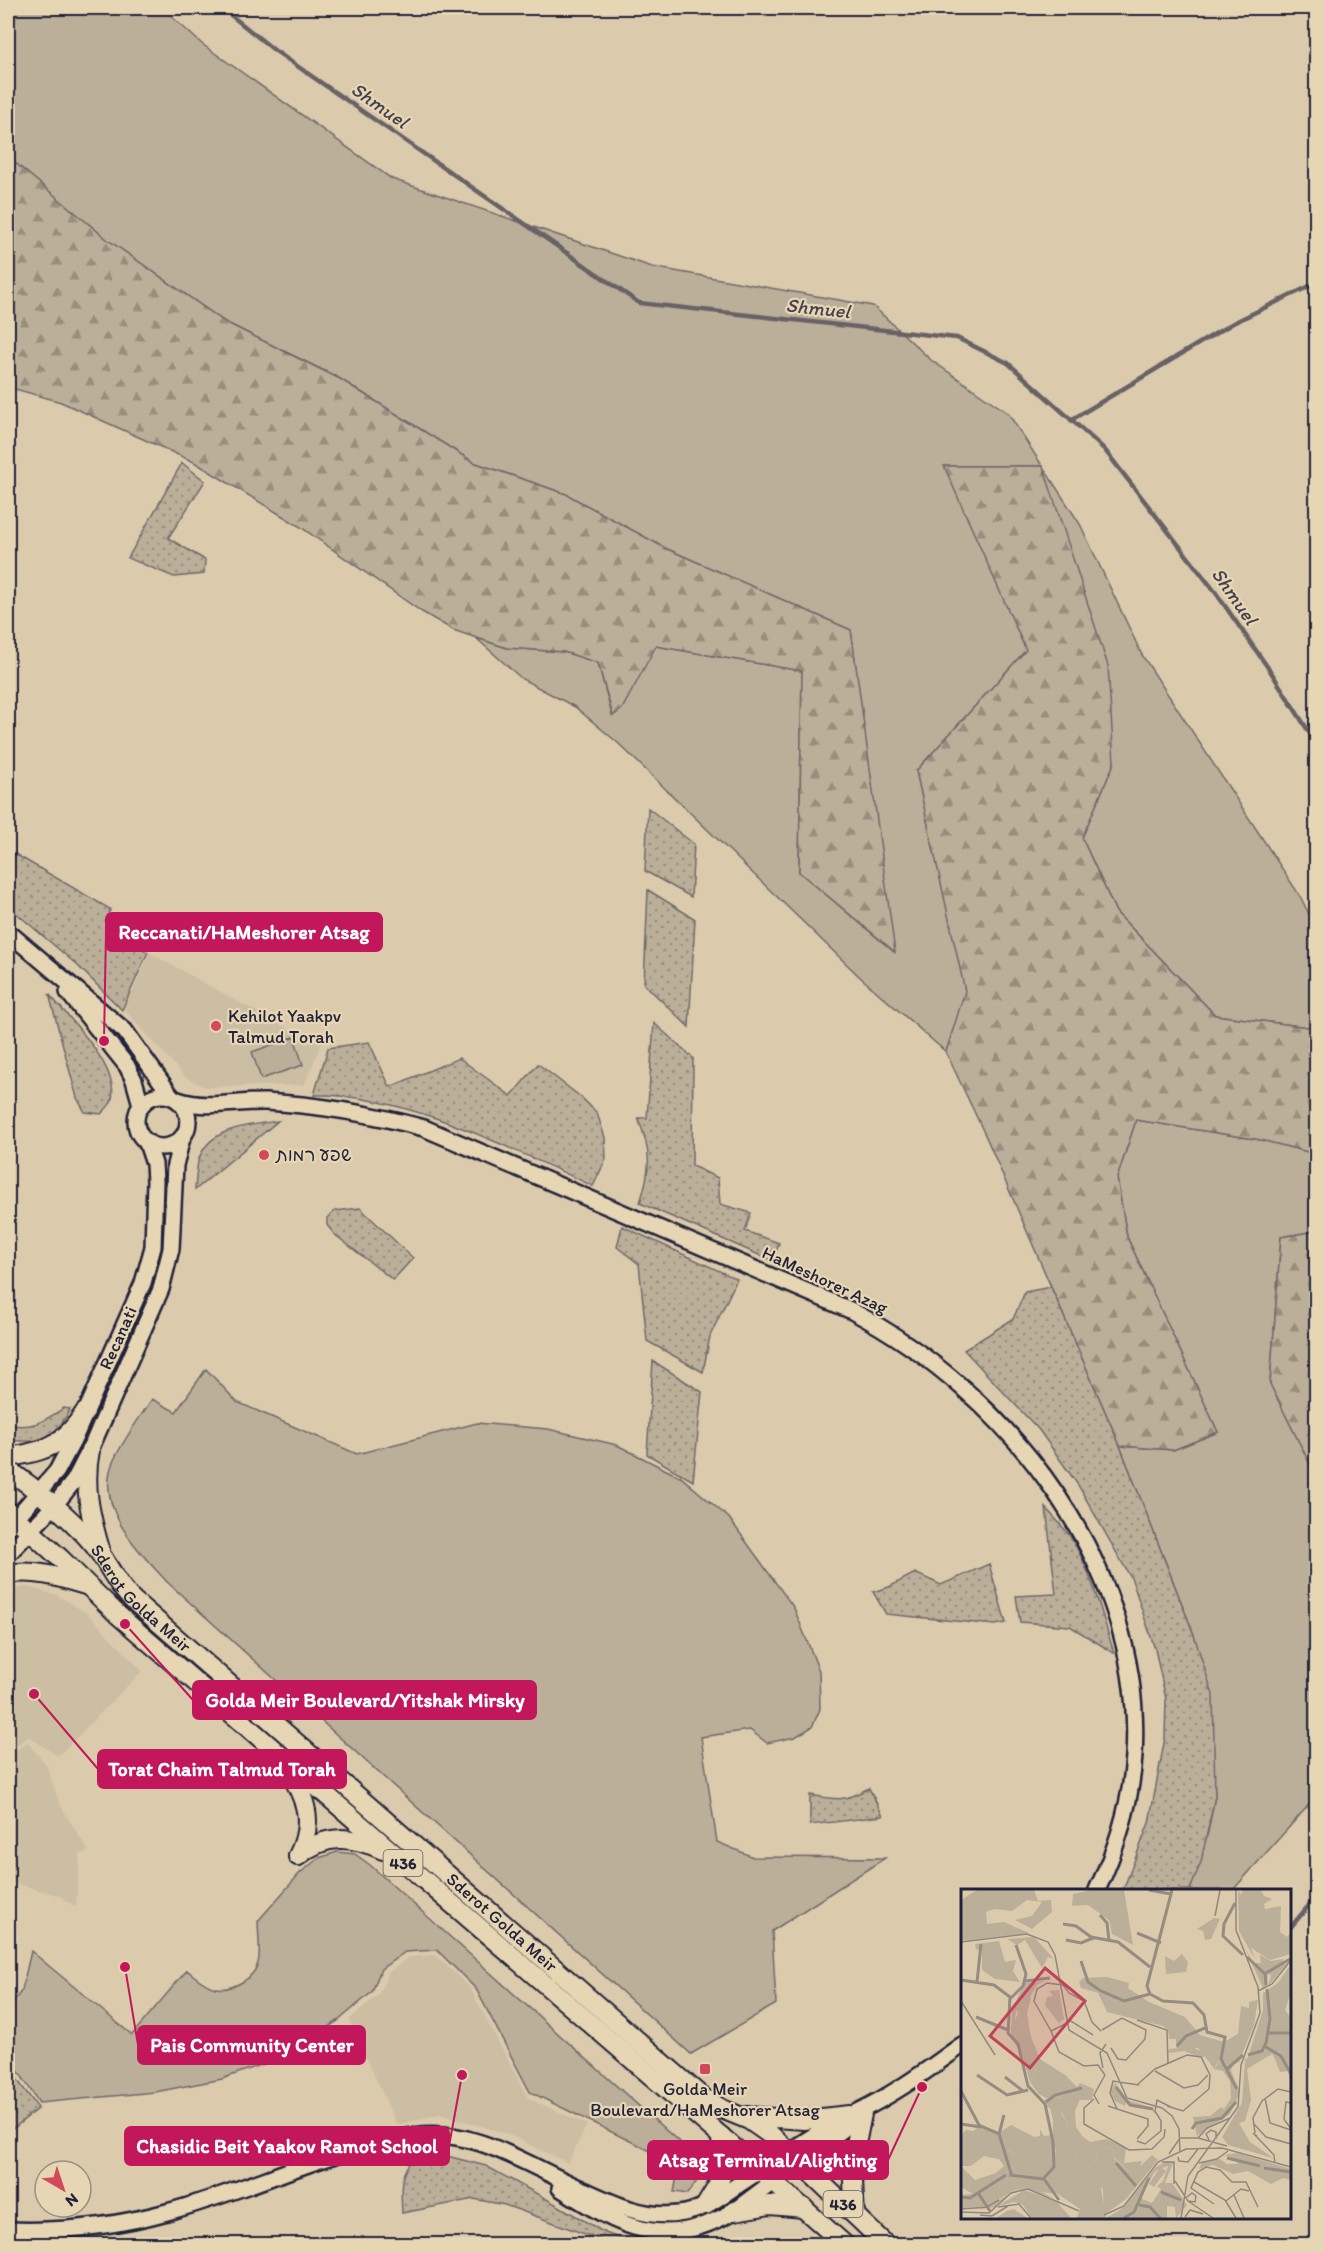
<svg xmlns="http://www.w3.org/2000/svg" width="1324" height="2252" viewBox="0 0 1324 2252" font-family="Itim,'Playpen Sans Hebrew',sans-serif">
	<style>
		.built { fill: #ccbea3 }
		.grass { fill: #bcaf99; stroke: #6f686a; stroke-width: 1.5 }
		.forest { fill: url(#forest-firs); stroke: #6f686a; stroke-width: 1.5 }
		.park { fill: url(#park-dots); stroke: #6f686a; stroke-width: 1.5 }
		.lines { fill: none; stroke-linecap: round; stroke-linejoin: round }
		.stream { stroke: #686266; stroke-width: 4.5 }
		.secondary-casing { stroke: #22223b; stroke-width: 20 }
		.primary-casing { stroke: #22223b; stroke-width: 22 }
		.secondary { stroke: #e7d6b3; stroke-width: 15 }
		.primary { stroke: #e7d6b3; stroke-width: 18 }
		.poi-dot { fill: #d1495b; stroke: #e7d6b3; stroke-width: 2 }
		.labels { text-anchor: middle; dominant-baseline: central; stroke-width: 4.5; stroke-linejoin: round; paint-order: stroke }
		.shield { fill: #e7d6b3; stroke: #5d585f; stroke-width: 1.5 }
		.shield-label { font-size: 16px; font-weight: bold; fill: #22223b }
		.poi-label { font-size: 18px; fill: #22223b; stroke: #e7d6b3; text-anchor: start }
		.street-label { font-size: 18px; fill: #22223b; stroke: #e7d6b3 }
		.water-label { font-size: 20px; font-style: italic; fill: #454250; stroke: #e7d6b3 }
		.inset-river { fill: none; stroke: #978c82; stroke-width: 3 }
		.inset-road { fill: none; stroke: #91877f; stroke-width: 1.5 }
		.view { fill: #c04558; fill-opacity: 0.15; stroke: #c04558; stroke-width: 3 }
		.inset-edge { fill: none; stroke: #22223b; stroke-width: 3 }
		.leader { fill: none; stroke: #c2185b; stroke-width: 2 }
		.callout-dot { fill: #c2185b; stroke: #e7d6b3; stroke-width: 2 }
		.callout { fill: #c2185b; stroke: #c2185b; stroke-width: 2 }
		.callout-label { font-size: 20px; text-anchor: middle; font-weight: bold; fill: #fff }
	</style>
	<defs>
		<pattern id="forest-firs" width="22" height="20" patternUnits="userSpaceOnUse" patternTransform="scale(1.5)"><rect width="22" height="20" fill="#bcaf99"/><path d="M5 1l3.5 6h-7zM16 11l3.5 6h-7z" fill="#988e7e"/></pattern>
		<pattern id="park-dots" width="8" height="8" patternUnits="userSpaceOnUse" patternTransform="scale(1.5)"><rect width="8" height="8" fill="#bcaf99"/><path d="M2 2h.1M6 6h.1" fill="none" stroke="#988e7e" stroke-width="1.8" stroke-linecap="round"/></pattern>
	</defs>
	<rect width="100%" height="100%" fill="#dbcbac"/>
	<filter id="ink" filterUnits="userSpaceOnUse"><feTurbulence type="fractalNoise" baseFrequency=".0167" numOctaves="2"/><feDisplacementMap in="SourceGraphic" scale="12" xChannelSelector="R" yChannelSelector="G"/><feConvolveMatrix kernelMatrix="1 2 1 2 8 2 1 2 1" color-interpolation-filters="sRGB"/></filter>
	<g filter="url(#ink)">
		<path class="built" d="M150 953 295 1033 322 1042 304 1085 205 1087 185 1077 124 1009Z
			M27 1587 57 1595 88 1614 142 1671 58 1756 29 1737 8 1751V1590Z
			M27 1742 46 1764 60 1805 89 1852 80 1854 76 1907 60 1896 8 1881V1757Z
			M436 1955 470 1988 528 2098 587 2125 568 2163 505 2133 439 2114 397 2125 349 2020 379 1994 389 1972 409 1957Z"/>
		<path class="grass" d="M8 8H162L202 44 392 179 652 267 873 306 931 360 1008 413 1080 524 1142 655 1300 896 1316 928V1028L1215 1015 1116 912 1082 838 1114 763 1043 466H945L1026 650 916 771 966 991 946 1052 860 977 618 743 575 707 522 679 476 638 507 648 564 652 598 663 612 715 622 708 655 646 802 671 799 872 894 952 851 630 665 548 566 494 473 462 337 377 225 322 108 240 8 157Z
			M294 1037 303 1065 261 1079 252 1052Z
			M1136 1120 1261 1140 1316 1154V1231L1281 1237 1270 1383 1316 1476V1797L1233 1890H1190L1208 1832 1215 1796 1194 1635 1120 1446 1173 1450 1218 1432 1127 1237 1117 1178Z
			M206 1369 237 1402 357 1454 477 1423 548 1429 617 1445 682 1478 729 1518 794 1608 819 1671 820 1709 812 1727 795 1737 767 1743 750 1730 701 1737 717 1842 753 1857 885 1858 772 1931 776 2004 691 2054 167 1582C140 1552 94 1508 113 1462 123 1440 139 1419 152 1399L176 1412Z
			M337 1852 355 1854 370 1865 688 2150 697 2163 701 2176 687 2194 674 2192 679 2165 530 2092 476 1989 437 1950 405 1952 381 1969 372 1992 338 2021 275 2060 222 2079 155 2092 39 2103 8 2055V2009L22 1990 31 1951 132 2035 187 1970C207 1987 220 1996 244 1981 250 1977 256 1970 258 1963 261 1953 258 1932 258 1921L300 1873 319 1858Z"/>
		<path class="forest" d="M8 157 108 240 225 322 340 379 473 462 566 494 665 548 851 630 895 952 799 872 802 671 656 646 622 709 613 716 598 663 564 652 507 648 453 630 422 612 299 526 194 462 61 402 8 387Z
			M944 466H1043L1108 666 1114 763 1082 838 1116 912 1215 1015 1316 1028V1154L1261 1140 1136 1120 1117 1178 1127 1237 1218 1432 1173 1450 1120 1446 987 1139 946 1052 965 991 916 771 1026 650Z
			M1316 1231V1476L1270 1384 1281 1237Z"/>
		<path class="park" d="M182 463 205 481 168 538 205 560 204 574 174 577 128 558Z
			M648 808 694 844 691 897 645 871Z
			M8 850 110 909 105 928 148 952 122 1010 77 965 8 906Z
			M648 890 695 919 689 1027 644 984Z
			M49 994C69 1018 119 1066 112 1099 111 1105 105 1110 101 1114L85 1112 77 1098Z
			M654 1023 693 1058 692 1166 718 1178 720 1204 751 1213 745 1231 779 1243 773 1261 640 1203C651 1168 652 1153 638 1118H647Z
			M369 1042 390 1087 459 1058 511 1096 538 1064 582 1098 597 1113 605 1138 606 1159 593 1186C511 1149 405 1093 314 1095L328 1048Z
			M278 1121 195 1190C196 1181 196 1171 198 1162 207 1127 250 1125 278 1121Z
			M360 1208 413 1258 393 1280 334 1234 327 1225V1218L335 1211Z
			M622 1226 737 1279 710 1336 703 1372 647 1341 639 1264 617 1247Z
			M1051 1287 1120 1446 1194 1635 1213 1695 1215 1796 1201 1862 1190 1890H1123L1149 1823 1165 1738 1166 1699 1155 1649 1132 1580 1078 1485 1039 1430 964 1350 1013 1319 1025 1292Z
			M653 1361 702 1392 693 1481 647 1454Z
			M64 1408 70 1409C57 1437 38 1446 8 1439V1424C32 1430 44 1421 64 1408Z
			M1046 1508C1055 1519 1066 1529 1073 1541 1093 1576 1102 1615 1114 1653L1070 1626 1020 1622 1016 1596 1056 1594Z
			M989 1564 1006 1623 995 1625 886 1614 873 1592 889 1587 915 1573 941 1585Z
			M869 1788 883 1816 810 1825V1795C838 1800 843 1802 869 1788Z
			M8 2067 38 2108 14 2128 8 2130Z
			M443 2155 486 2166 559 2206 605 2233 638 2244H612L505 2205 474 2199 402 2213C401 2189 398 2174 415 2156Z"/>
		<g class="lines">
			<path class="stream" d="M222 8 274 50 639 303 957 338 1008 363 1104 449 1216 593 1271 672 1316 743
				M1071 420 1233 323 1316 283
				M1290 1928 1316 1897"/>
			<defs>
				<path id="secondary" d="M8 932 125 1031 172 1097
					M68 992 127 1066 134 1080 141 1105
					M136 1121a26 26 0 1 1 52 0a26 26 0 1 1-52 0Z
					M178 1100C207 1110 235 1101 265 1102 319 1105 372 1114 424 1128L850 1310C1009 1393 1146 1568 1134 1756 1131 1803 1117 1848 1097 1890
					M8 1527 57 1471 73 1441 143 1283 153 1247 155 1181 154 1164 147 1143
					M8 1554 53 1507 74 1481 90 1450 161 1289 171 1249 175 1165 182 1138
					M560 2188C621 2227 664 2252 734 2211L858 2118
					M8 2230C60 2232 116 2226 167 2212 250 2190 328 2149 414 2136 472 2127 524 2163 575 2186 608 2201 641 2219 678 2214 704 2212 726 2192 747 2179 771 2163 796 2147 821 2131 837 2121 854 2114 871 2105 903 2088 933 2066 962 2045"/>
				<g id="primary">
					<path d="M90 1450C83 1485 90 1515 100 1549"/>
					<path d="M8 1457C45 1452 64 1445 85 1412"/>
					<path id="s1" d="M8 1470C33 1486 74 1521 93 1544 108 1562 116 1585 134 1601L702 2097 722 2109 749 2120 772 2136 885 2244"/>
					<path d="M8 1511 61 1559 118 1615 745 2157 844 2244"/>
					<path d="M8 1574C35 1569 59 1577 85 1585"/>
					<path d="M288 1768C306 1801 315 1821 298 1856"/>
					<path d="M298 1856C326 1833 352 1836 383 1850"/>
					<path d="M747 2116 804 2120 849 2115"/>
					<path d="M706 2205 717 2187 723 2171 721 2136"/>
					<path d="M734 2211 770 2205 804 2208"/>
					<path d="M855 2215 852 2164 862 2114"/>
				</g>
			</defs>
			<use href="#secondary" class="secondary-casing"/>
			<use href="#primary" class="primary-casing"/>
			<use href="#secondary" class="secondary"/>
			<use href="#primary" class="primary"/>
		</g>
	</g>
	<g class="poi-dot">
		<circle cx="216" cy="1026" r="6"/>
		<circle cx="264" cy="1155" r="6"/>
		<rect x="699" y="2063" width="12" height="12" rx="3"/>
	</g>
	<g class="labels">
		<g class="shield">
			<rect x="383.5" y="1850" width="39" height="26" rx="4.5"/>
			<rect x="823.5" y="2191" width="39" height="26" rx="4.5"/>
		</g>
		<g class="shield-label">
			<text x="403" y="1863">436</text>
			<text x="843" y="2204">436</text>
		</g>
		<g class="poi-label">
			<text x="228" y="1016">Kehilot Yaakpv<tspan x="228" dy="21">Talmud Torah</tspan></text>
			<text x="276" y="1155">שפע רמות</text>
			<text x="705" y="2089" text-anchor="middle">Golda Meir<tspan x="705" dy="21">Boulevard/HaMeshorer Atsag</tspan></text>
		</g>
		<g class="street-label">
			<text transform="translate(825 1280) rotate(25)">HaMeshorer Azag</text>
			<text transform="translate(118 1338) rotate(-66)">Recanati</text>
			<text stroke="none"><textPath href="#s1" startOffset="186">Sderot Golda Meir</textPath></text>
			<text stroke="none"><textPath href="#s1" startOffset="672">Sderot Golda Meir</textPath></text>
		</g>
		<g class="water-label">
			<text transform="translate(380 105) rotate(35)">Shmuel</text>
			<text transform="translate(818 308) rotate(6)">Shmuel</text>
			<text transform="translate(1235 596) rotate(55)">Shmuel</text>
		</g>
	</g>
	<g transform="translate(961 1889)">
		<rect width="330" height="330" fill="#dbcbac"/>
		<path d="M130 1H163L172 56 151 45 148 31 127 16 111 17 112 5ZM277 1 280 6 282 1H300L303 7 311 10 303 15 304 20 320 17 319 43 326 48 330 42V65L309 71 290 59 294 69 291 65 278 42ZM284 59 292 74H300L299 66 310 72 322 70 323 76 330 70 307 97 310 87 307 84 306 97 302 99ZM330 75V103L324 121 330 129V193L327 182 319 183 309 158 287 168 302 121V104L317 94ZM146 88 168 94 167 99 188 113 224 128 239 146 263 153 277 145 280 117 288 119V113L297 111 293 136 278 173H273L270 181 277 200 264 174 259 171 253 179 237 159H215V150H208L207 141 202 137 146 123 137 104 120 99 118 93 122 89ZM84 92 76 96 64 117 57 113 54 129V135L66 125 70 149 61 140 65 130 59 140 75 181 69 193 61 165 50 149 51 121 63 94ZM98 101 103 130 98 134 84 116 86 108 92 107 88 102ZM107 189 116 198 119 194 133 200 131 211H118L120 202 104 203 102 208 96 209 98 234 99 223 107 235 102 246 95 247 97 254 92 266V231L89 219 82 216H87L83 211 94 208ZM107 252 134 274 138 259 150 258 153 269 171 285 191 266 197 271 165 310 143 326 142 300 119 278 113 265 102 267V254ZM46 259 94 305 81 303 94 310 65 300 49 305 35 318 21 320H10L30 317 49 304 64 298 51 302 28 317 0 319V306L12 305 0 298V293L15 302 52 279ZM206 272 212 274 204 294H211L226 316 215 329 214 318 206 317V329H145L159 321 195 278ZM207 277 202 292 196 297 200 300 191 314 179 309 193 284 198 280 188 295 193 298 205 282 201 279Z" fill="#bcaf99" fill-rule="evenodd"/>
		<path d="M16 1H73L77 12 90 11 91 23 71 40 54 31 71 27 81 13 66 11 51 22 33 20 25 23 26 35 43 33 68 44 0 52V11ZM253 29 259 30 250 50 244 51 242 42 236 40ZM73 48 93 70 87 68 81 79 64 51 56 56 46 50ZM38 52 44 73 55 71 52 82 59 93 34 90 21 81V62L15 60 14 55ZM221 65 227 73 225 83 205 85 204 67 213 72ZM67 107 70 109 66 125 60 134 54 135 52 142 49 140 57 125 54 116 57 113 64 117ZM65 129 61 140 68 143 79 170 107 188 101 201 89 211 78 205 69 193 75 181 59 140ZM231 158 246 165 251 171 254 179 259 172 264 174 279 203 269 225 236 247 232 228 249 227 260 218 263 220 270 209 269 192 262 182 253 180 246 166 241 169 223 162 207 164 208 160ZM309 158 314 169 311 165 286 180 290 211 284 232 278 234 289 253 312 269 267 256 261 248 281 214 284 170ZM154 193 163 210 192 219 196 227 190 220 165 214 164 217 154 212 149 204ZM124 199 114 222 115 238 121 247 129 253 145 250 160 256 165 260 163 274 181 272 175 289 152 267 150 258 138 259 134 274 123 273 108 254H103L104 265H113L119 277 137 281 145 329H116L119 320 73 289 47 259 54 276 38 290 15 303 0 294V277L14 291 35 284 43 277 38 270 23 267 10 277H0V246L5 241 12 242 20 236 39 243 50 236 73 248 79 247V241L83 247 91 246 95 266 94 246H102L99 238 104 241 107 235 100 223 98 235 94 210 102 208 104 203ZM276 264 330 280V291L322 289 310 295 287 282 272 285 252 276 238 280 241 273 259 270 266 275H276L278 271 263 266ZM63 301 95 312 110 329H71L62 316 54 313 37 317Z" fill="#bcaf99"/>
		<path d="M53 320 66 329H35L46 322Z" fill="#bcaf99"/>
		<path class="inset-river" d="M188 1 210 5M211 1 186 97 189 105 202 112 232 114 243 126 246 143 264 148 260 170 276 200M274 14 263 35 262 47 282 66M139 26 146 34 148 51M102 35 115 37 130 48 157 53 189 78M176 44 200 54M105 51 120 54 132 49M286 68 304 85 305 96M120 72 127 93 140 102 163 112 189 105M305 84 329 70M0 91 33 96 49 108 47 144 57 155 67 197 84 215 92 253 93 278 82 290M64 92 89 89M16 93 20 55M49 110 62 97 65 85 55 56M15 128 47 141M308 144H330M216 157 225 147 244 139M303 157 320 167 330 185M287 166 301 162 305 154 309 130 306 100M266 180 282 166M16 186 46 206 67 201M44 188 62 202M155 198 169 216 192 220M0 202 18 236 38 245M85 213 94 206 121 199M43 226 38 245 51 287M0 235 20 238M231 240 235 234 261 229 275 213M266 269 299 277M155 274 175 297M303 279 330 283M48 286 82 290M83 290 98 311M200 303 220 311M17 304 29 322M0 308 9 309 45 286M178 316 189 318 199 329M163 329 173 323 188 289"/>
		<path class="inset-road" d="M254 27 259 1M0 53 66 45 87 53 94 66 108 141 146 164 166 209 201 219 211 227 218 240 219 264M297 102 311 95 330 71M0 112 34 166M176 131 206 141 207 175M141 141 161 129 185 141 184 150 165 171 157 170 150 159M90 142 73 112 76 100 86 94 102 96 108 104 123 112 131 133 140 142M90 142 98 163 123 177 137 176 144 186M90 142 110 132 132 146M142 179 139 164 145 155M194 182 223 199 237 196 247 186M177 195 194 180 226 166 240 168 249 186 248 200 222 222 206 217M304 209 309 234 330 241M133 210 123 219V235L168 261 191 260 203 248 204 240M138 215 133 206 144 186M147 217 187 230V237L176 250M156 220 149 204 152 192 178 196M292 234 305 248 330 255M330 240 323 230 325 213 330 214M294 244 292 229 301 212 317 200 330 203M296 247 292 244 313 266 314 275M237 249 246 239 269 229M248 251 245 245 250 241 255 243V250M176 252 184 255 200 242V232L194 222 196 211 210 218M208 265 219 249H237L266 257M217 268 218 272 227 273 237 260M201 273H213V295M238 274 256 270 267 262M214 292 227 312 252 329M233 293 264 311 275 329M273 306 283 329M226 308 231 304 235 307 234 313 227 312M265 312 280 300 288 302M253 315 230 299 237 283 245 278 259 281 271 293H285L297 318M37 318 58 315 70 329M0 320 26 318 38 311M0 323 28 324 50 304 67 300 118 322M19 326 31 327 47 317M143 326 163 317 197 273 225 260 261 259 330 278M224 328 229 321 242 325M220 329 227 287 277 218 280 176 299 124 297 98 275 41V1"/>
		<path class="view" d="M84 79 124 112 69 179 29 147Z"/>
		<rect width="330" height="330" class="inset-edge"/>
	</g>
	<path class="leader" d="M104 1041L106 932M125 1624L193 1700M34 1694L98 1769M125 1967L138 2045M462 2075L449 2146M922 2087L888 2160"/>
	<g class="callout-dot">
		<circle cx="104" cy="1041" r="6"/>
		<circle cx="125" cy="1624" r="6"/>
		<circle cx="34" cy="1694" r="6"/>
		<circle cx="125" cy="1967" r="6"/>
		<circle cx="462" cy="2075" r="6"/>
		<circle cx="922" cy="2087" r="6"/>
	</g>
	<g class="callout">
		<rect x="106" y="913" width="276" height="38" rx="6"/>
		<rect x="193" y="1681" width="343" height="38" rx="6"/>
		<rect x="98" y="1750" width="248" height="38" rx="6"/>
		<rect x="138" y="2026" width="227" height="38" rx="6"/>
		<rect x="125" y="2127" width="324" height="38" rx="6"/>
		<rect x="648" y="2141" width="240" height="38" rx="6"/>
	</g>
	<g class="callout-label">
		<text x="244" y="939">Reccanati/HaMeshorer Atsag</text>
		<text x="365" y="1707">Golda Meir Boulevard/Yitshak Mirsky</text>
		<text x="222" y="1776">Torat Chaim Talmud Torah</text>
		<text x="252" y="2052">Pais Community Center</text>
		<text x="287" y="2153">Chasidic Beit Yaakov Ramot School</text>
		<text x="768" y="2167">Atsag Terminal/Alighting</text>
	</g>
	<rect width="1324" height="2252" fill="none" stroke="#e7d6b3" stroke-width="30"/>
	<rect x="15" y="15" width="1294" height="2222" fill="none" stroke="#22223b" stroke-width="2" filter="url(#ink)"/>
	<g transform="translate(63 2189) rotate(141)"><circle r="28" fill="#e7d6b3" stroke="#988e83" stroke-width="1.5"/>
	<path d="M0-4.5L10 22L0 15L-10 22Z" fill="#d1495b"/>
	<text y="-9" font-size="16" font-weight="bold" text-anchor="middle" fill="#22223b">N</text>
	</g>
</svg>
